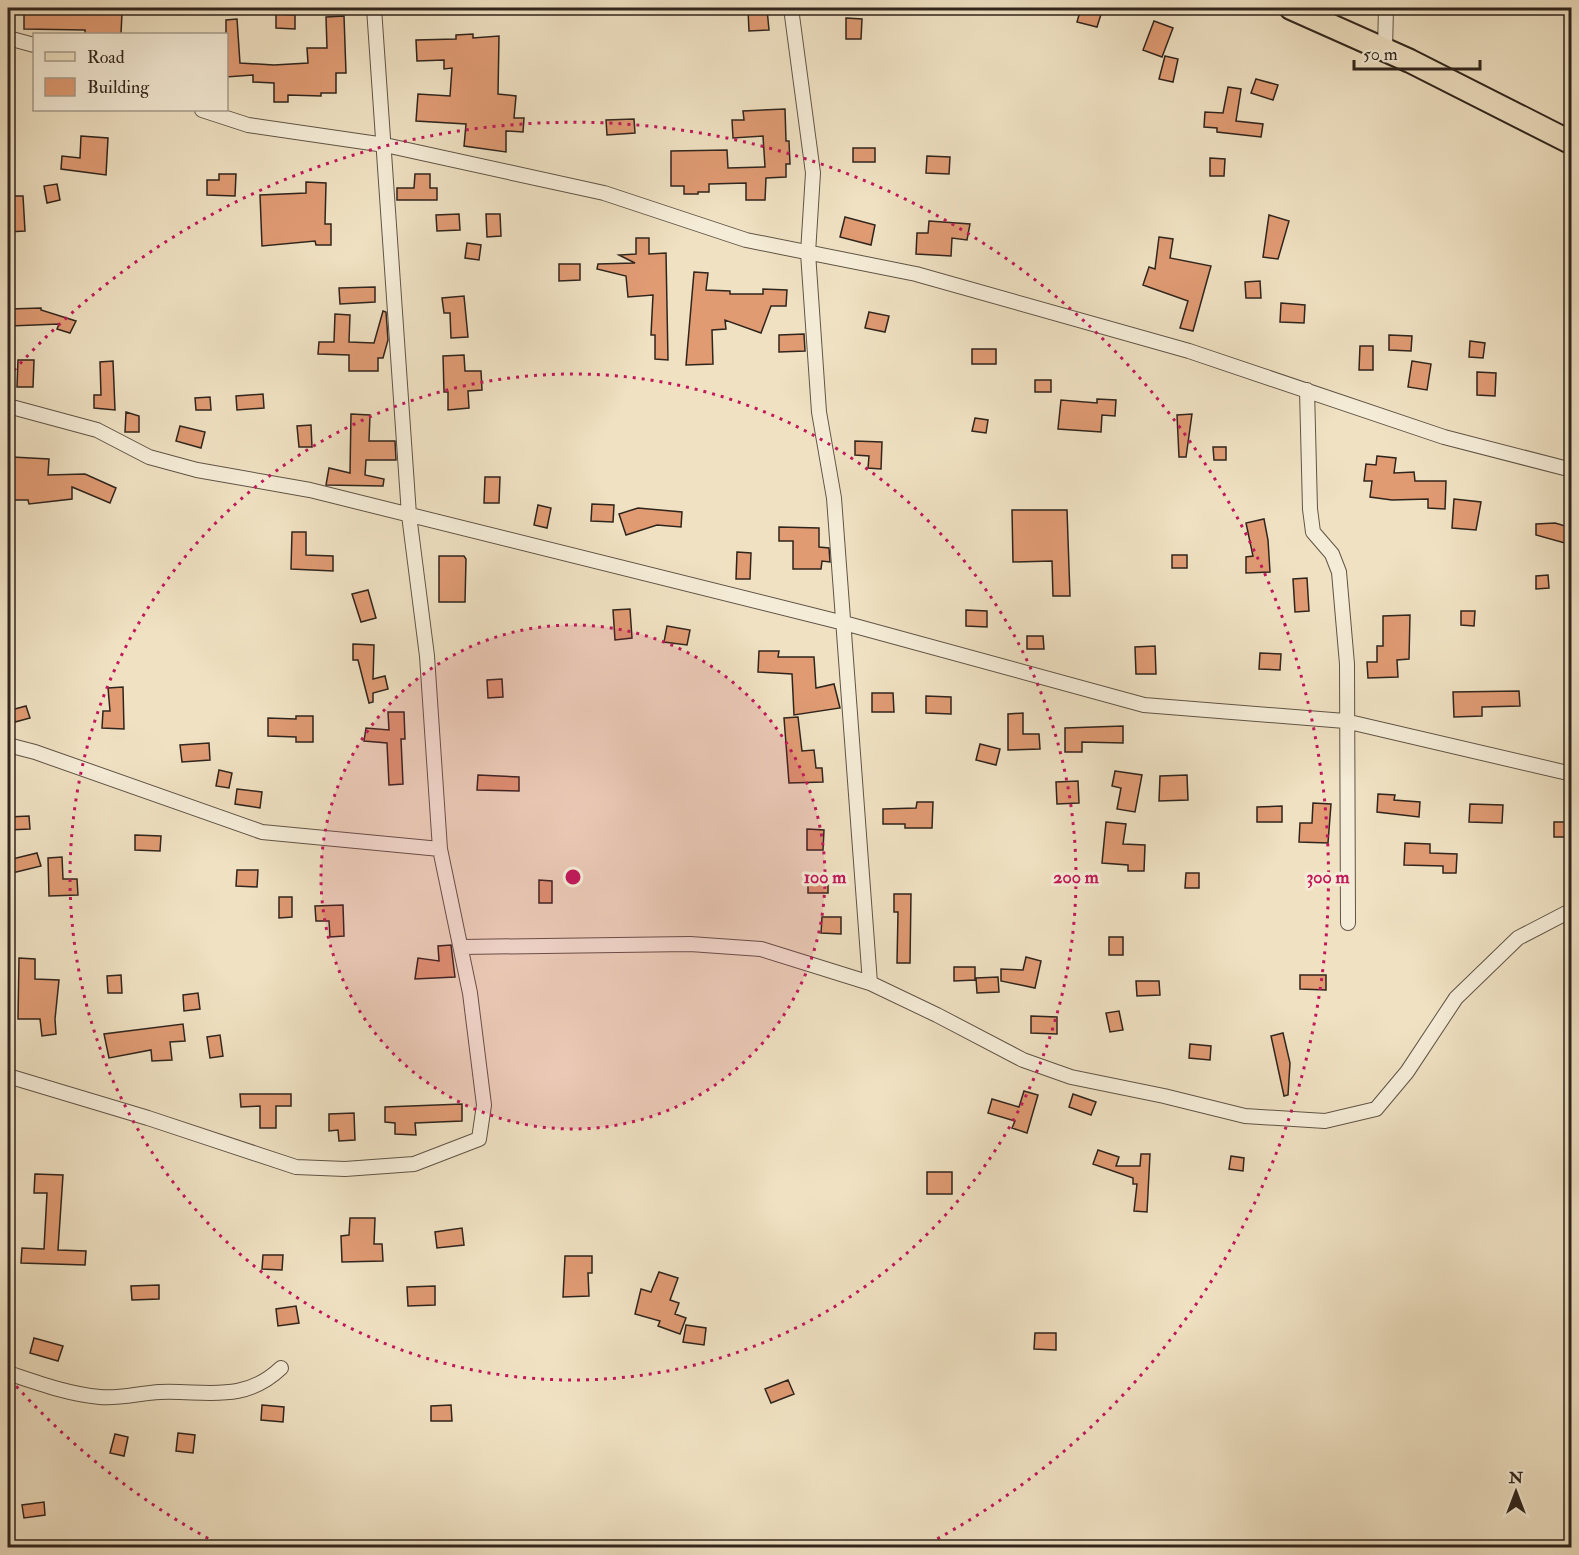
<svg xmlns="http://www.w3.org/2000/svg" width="1579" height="1555" viewBox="0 0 1579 1555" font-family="'IM FELL Double Pica',serif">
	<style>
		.building { fill: #e09b73; stroke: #30251d; stroke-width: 1.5 }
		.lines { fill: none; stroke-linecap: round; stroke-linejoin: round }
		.minor-casing { stroke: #605446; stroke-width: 16 }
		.primary-casing { stroke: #30251d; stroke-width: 26 }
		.minor { stroke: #f5ecd7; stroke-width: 14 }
		.primary { stroke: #efe1c2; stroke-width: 22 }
		.ring { fill: none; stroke: #c2185b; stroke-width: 3; stroke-dasharray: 3 6 }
		.centre { fill: #c2185b; stroke: #f5ecd7; stroke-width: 3 }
		.ring-label { font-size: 18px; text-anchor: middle; font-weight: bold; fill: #c2185b; stroke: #f5ecd7; stroke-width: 6; stroke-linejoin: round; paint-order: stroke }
	</style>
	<rect width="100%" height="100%" fill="#efe1c2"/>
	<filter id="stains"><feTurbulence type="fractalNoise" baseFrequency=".00333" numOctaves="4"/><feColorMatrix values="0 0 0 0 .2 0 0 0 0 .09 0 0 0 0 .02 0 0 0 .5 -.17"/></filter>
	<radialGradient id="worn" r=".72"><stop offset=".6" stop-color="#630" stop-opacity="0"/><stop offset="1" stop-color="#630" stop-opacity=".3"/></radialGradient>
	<path class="building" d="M24 8H77L122 13 121 34H85V30L24 29Z
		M1081 8H1103L1097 27 1077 22Z
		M767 9 769 30 749 31 748 10Z
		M276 14 295 15V29L276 28Z
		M344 16 346 73H336V93H321V96L288 95V102H274V83L253 82V75L226 77V20L237 19 240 63 274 65 308 63 307 48H327L326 17Z
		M846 18 862 19 861 39H846Z
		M1154 21 1173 28 1162 57 1143 50Z
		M473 34V38L499 36 498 94 516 96 514 118H524L523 132 506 131V152L464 146 466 124 416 121 418 94 450 96 452 68 444 69V60L417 61 416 40 456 39V35Z
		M1165 56 1178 59 1173 82 1159 79Z
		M1256 79 1278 85 1273 100 1251 93Z
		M1228 87 1241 89 1236 121 1263 124 1261 137 1217 132V128L1204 127 1205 112 1223 113Z
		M785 109 786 141H789L790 164H786V177L766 178 765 200H746V183L709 184V192H698V194H684V186H671V151L727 150 728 168 765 167 763 136 733 138 732 120H744L743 111Z
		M634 119 635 133 607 135 606 120Z
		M81 136 108 138 106 175 61 169 62 156 80 158Z
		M853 148H875V162H853Z
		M927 156 950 157 949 174 926 173Z
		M1210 158 1225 159 1224 176H1210Z
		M219 174H236L235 196 207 195V180H219Z
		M415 174H430V188H437V200H397V188H414Z
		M306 182 326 183 325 224H331V245H316L315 241 262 246 260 195 306 193Z
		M57 184 60 200 47 203 44 186Z
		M8 196H23L25 231 8 232Z
		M459 214 460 230 437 231 436 215Z
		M486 214H500L501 236 487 237Z
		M1269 215 1289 221 1278 259 1263 257Z
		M845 217 875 225 871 245 840 237Z
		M929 221 970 224 967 240 952 238 951 256 916 254 917 233H928Z
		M1159 237 1173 239 1170 258 1211 266 1193 331 1180 328 1188 301 1143 285 1149 267 1155 269Z
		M636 238H649V254L666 253 668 360 655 359V335H651L653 295 628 297 626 276 597 269 598 264 635 263 619 255 636 254Z
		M467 243 481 245 479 260 465 258Z
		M559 264H580V280L559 281Z
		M694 272 708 273 706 290 730 291V294H763V289L787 290 786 306H771L761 333 725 320 726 329 712 330 713 364 686 365Z
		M1260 281 1261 298H1246L1245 282Z
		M375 287V302L340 304 339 288Z
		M464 296 468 337 451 338 450 313H444L442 298Z
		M1281 303 1305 305 1304 323 1280 322Z
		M41 308V310L76 321 70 333 57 329 59 324 10 326 9 309Z
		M383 311 386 312 388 340 383 358H378V371H349V355L318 354 319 342H334L335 314 350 315 349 342 374 343Z
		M869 312 889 316 885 332 865 328Z
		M804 334 805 351 779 352V335Z
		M1389 335 1412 336 1411 351 1389 350Z
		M1470 341 1485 343 1483 358 1469 357Z
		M1360 346H1373V370H1359Z
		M972 349H996V364H972Z
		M464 355 465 371H481L482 390 468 391 469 408 448 410V392H444L443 356Z
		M18 360H34L33 387H17Z
		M113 361 115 410 94 408V395H101L100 362Z
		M1412 361 1431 364 1427 390 1408 387Z
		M1477 372 1496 373 1495 396 1477 395Z
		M1035 380H1051V392H1035Z
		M263 394 264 408 237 410 236 396Z
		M210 397 211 410H196L195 398Z
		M1097 399 1116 400 1115 416 1102 415 1101 432 1058 429 1061 400 1097 403Z
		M126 412 139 416V432H125Z
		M351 414 370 415 369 441H395L396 460H366L365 475 384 479 383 486 326 485 329 468 350 473Z
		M1192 414 1186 457H1179L1177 415Z
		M975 418 988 420 986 433 972 431Z
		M311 425 312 447H299L297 426Z
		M180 426 205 432 201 448 176 441Z
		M855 441 882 442 881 469 868 468 869 456 855 455Z
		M1213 447H1226V460H1214Z
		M1377 456 1396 458 1394 473 1414 472 1415 481H1446L1445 509 1428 508V499L1392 500 1370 497 1372 481H1364L1366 464 1376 465Z
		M12 457 49 459 48 475 85 474 116 488 110 503 72 487V499L29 504 28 500H8Z
		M485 477H500L499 503H484Z
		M1454 499 1481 502 1476 530 1452 528Z
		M592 504 614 505 613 522 591 521Z
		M538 505 551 508 547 528 534 525Z
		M638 508 682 512 681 527 657 525 626 535 619 514Z
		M1012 510H1067L1070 596H1053L1052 561 1013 562Z
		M1264 519 1268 540 1270 572 1246 573V557L1253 556 1246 523Z
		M1555 523 1572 528V545L1536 535V524Z
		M779 527 819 528V547L829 548 830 562 822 561 821 569H793V541H779Z
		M292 532H306V555L333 556V571L291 569Z
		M737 552 751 553 750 579H736Z
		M1172 555H1187V568H1172Z
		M439 556H464L466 559 465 602H439Z
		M1548 575 1549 588 1536 589V576Z
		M1307 578 1309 611 1295 612 1293 579Z
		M368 590 376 618 361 622 352 594Z
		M630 609 632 638 615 640 613 610Z
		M966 610 987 611V627L966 626Z
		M1461 611H1475L1474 626 1461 625Z
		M1410 615 1409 659 1397 660 1398 677 1368 678 1367 662H1377V646H1383V616Z
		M667 626 690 630 687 645 664 642Z
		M1027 636H1043L1044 649H1027Z
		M353 644 374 645 373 679 385 676 388 689 373 693V702L369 703 358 660H353Z
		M1155 646 1156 674H1136L1135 647Z
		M759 651H779L778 657H814L816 688 834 684 840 708 794 715 792 674 758 672Z
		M1260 653 1281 654 1280 670 1259 669Z
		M502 679 503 697 488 698 487 680Z
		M123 687 124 729 102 728 103 711H110L108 688Z
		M1519 691 1520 706 1482 707V716L1454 717 1453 692Z
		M872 693H893L894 712H872Z
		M926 696 951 697V714L926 713Z
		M26 706 30 718 15 722 11 710Z
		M388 712H404L405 739H401L403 784 389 785 387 743 364 741 366 728 389 730Z
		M1023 713V734H1039L1040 749 1008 750V714Z
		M296 716H313V742H296V737L268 736V718L296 719Z
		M798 717 802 751 814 750 816 768H822L823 782 789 783 784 718Z
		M1123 726V743L1082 742V752H1065V728Z
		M209 743 210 760 182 762 180 745Z
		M980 744 1000 749 996 765 976 760Z
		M219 770 232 773 229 788 216 786Z
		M1115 771 1142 775 1135 812 1117 809 1121 788 1112 786Z
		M478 775 519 777V791L477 790Z
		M1187 775 1188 800 1159 801 1160 776Z
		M1078 781 1079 803 1057 804 1056 782Z
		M237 789 262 792 260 808 235 804Z
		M1378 794 1395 795 1394 800 1420 802 1419 817 1377 812Z
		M917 802H933L932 828H905V824H883V809L916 808Z
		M1313 803 1331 804 1328 843 1299 842 1300 823H1312Z
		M1470 804 1503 805 1502 823 1469 822Z
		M1282 806V822H1257V807Z
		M29 816 30 829 8 830V817Z
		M1106 822 1126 824 1123 844 1145 845 1144 871H1128V865L1102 863Z
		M1554 822H1572V837H1554Z
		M807 829 824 830 823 850H807Z
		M135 835 161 836 160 851 135 850Z
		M1405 843 1430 844V853L1457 854 1456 873H1443V866L1404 865Z
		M37 853 41 866 8 874V860Z
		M62 857 63 879H77L78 895 49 896 48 858Z
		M237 870H258L257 887 236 886Z
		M1186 873H1199V888H1185Z
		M828 878V893H808V879Z
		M539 880 552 881V903H539Z
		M894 894H911L910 963H897L898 912H894Z
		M279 897H292V917L279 918Z
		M343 905 344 936 330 937 329 921H316L315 906Z
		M822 917H841V934L821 933Z
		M1109 937H1123V955H1109Z
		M451 945 455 977 415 979 418 958 439 961 438 946Z
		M1026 957 1041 961 1035 988 1001 981V969L1023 970Z
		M19 958 35 959V979L59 980 55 1019 56 1034 42 1036 40 1019H18Z
		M954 967H975V980L954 981Z
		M121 975 122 993H108L107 976Z
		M1300 975H1326V990L1300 989Z
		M998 977 999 992 977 993 976 978Z
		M1136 981H1159L1160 995 1137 996Z
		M198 993 200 1009 184 1011 183 995Z
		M1119 1011 1123 1030 1110 1032 1106 1013Z
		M1031 1016 1057 1017V1034L1031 1033Z
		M183 1024 185 1041 170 1042 172 1060 152 1061 151 1050 109 1058 104 1034Z
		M1283 1033 1290 1063 1288 1095 1284 1096 1271 1036Z
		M220 1035 223 1056 210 1058 207 1037Z
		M1190 1044 1211 1046 1210 1060 1189 1058Z
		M1024 1091 1038 1095 1027 1133 1012 1128 1015 1121 988 1113 992 1099 1019 1107Z
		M240 1094H291V1106H276V1128H260V1106L241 1107Z
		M1073 1094 1096 1102 1091 1115 1069 1107Z
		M462 1104V1121L415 1123 416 1135 395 1134V1123L385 1122V1107Z
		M354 1113 355 1140 339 1141 338 1130 329 1131V1114Z
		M1098 1150 1119 1157 1116 1166H1140L1141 1154H1150L1147 1212 1134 1211 1137 1184H1133V1178L1093 1164Z
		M1231 1156 1244 1158 1243 1171 1229 1169Z
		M927 1172H952V1194H927Z
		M35 1174 63 1175 58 1250 86 1251 85 1265 21 1263 22 1248 44 1249 47 1193H34Z
		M350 1218H375L374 1244H382L383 1261 342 1262 341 1236 349 1235Z
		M462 1228 464 1245 437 1248 435 1232Z
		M263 1255H283L282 1270 262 1269Z
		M565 1256H592V1273H588L589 1296 563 1297Z
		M659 1272 678 1278 670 1300 679 1303 675 1314 686 1318 680 1334 658 1326 660 1321 635 1314 641 1289 651 1292Z
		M159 1285V1299L132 1300 131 1286Z
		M435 1286V1305L408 1306 407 1287Z
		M296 1306 299 1323 278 1326 276 1309Z
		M686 1325 706 1328 704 1345 683 1342Z
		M1035 1333H1056V1350L1034 1349Z
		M34 1338 63 1346 58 1361 30 1353Z
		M788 1380 794 1394 771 1403 765 1389Z
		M262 1405 284 1407 283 1422 261 1420Z
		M451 1405 452 1421H431V1406Z
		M178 1433 195 1435 193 1453 176 1451Z
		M115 1434 128 1437 124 1456 110 1453Z
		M44 1502 45 1515 24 1518 22 1505Z"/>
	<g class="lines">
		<defs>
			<path id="minor" d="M791 8 813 173 808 253 819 412 834 498 870 983
				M8 38 34 45
				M1385 50 1386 8
				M202 110 248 125 385 145 604 193 746 240 916 274 1189 351 1444 437 1572 470
				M1307 390 1310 509 1313 532 1332 554 1339 572 1347 664 1348 923
				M8 406 97 430 149 457 197 470 310 490 844 623 1144 705 1345 721 1572 774
				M8 745 35 752 262 832 440 849
				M462 947 690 944 761 949 870 983 937 1015 1023 1060 1071 1077 1164 1096 1245 1116 1325 1121 1376 1109 1407 1072 1456 998 1518 938 1572 910
				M8 1076 148 1118 296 1167 345 1169 414 1164 479 1139 484 1105 470 993 440 849 427 656 409 515 374 8
				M8 1373C38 1383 68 1394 100 1397 119 1399 140 1393 160 1392 205 1390 243 1404 281 1368"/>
			<path id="primary" d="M1291 8 1410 61 1572 143"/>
		</defs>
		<use href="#minor" class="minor-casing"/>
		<use href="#primary" class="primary-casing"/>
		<use href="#minor" class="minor"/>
		<use href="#primary" class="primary"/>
	</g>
	<circle cx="573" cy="877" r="252" fill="#c2185b" fill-opacity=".12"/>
	<g class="ring">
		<circle cx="573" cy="877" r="252"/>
		<circle cx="573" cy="877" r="503"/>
		<path d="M224 1547A755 755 0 0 1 8 1377M8 377A755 755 0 1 1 922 1547"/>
	</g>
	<circle cx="573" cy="877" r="9" class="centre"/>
	<g class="ring-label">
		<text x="825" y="883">100 m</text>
		<text x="1076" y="883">200 m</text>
		<text x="1328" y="883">300 m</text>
	</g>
	<rect width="1579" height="1555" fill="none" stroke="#efe1c2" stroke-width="30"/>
	<rect x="9" y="9" width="1561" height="1537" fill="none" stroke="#30251d" stroke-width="3"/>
	<rect x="15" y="15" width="1549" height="1525" fill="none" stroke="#30251d" stroke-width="1.5"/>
	<rect x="33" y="33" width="195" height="78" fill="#f5ecd7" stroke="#a69c8d" stroke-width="1.5"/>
	<rect x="45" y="52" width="30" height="9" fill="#efe1c2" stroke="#a69c8d" stroke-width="1.5"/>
	<text x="87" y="63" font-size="18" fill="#30251d">Road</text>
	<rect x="45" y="78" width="30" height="18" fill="#e09b73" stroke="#a69c8d" stroke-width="1.5"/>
	<text x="87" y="93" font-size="18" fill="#30251d">Building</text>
	<g transform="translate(1516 1492)" stroke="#f5ecd7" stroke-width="4.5" paint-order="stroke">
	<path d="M0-4.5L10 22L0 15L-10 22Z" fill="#30251d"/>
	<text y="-9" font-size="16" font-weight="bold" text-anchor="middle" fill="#30251d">N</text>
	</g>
	<path d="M1354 60v9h126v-9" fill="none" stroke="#30251d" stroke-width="3"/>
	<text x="1363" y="60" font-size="18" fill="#30251d" stroke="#f5ecd7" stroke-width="4.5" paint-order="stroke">50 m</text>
	<rect width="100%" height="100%" filter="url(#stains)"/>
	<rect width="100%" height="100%" fill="url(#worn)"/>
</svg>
